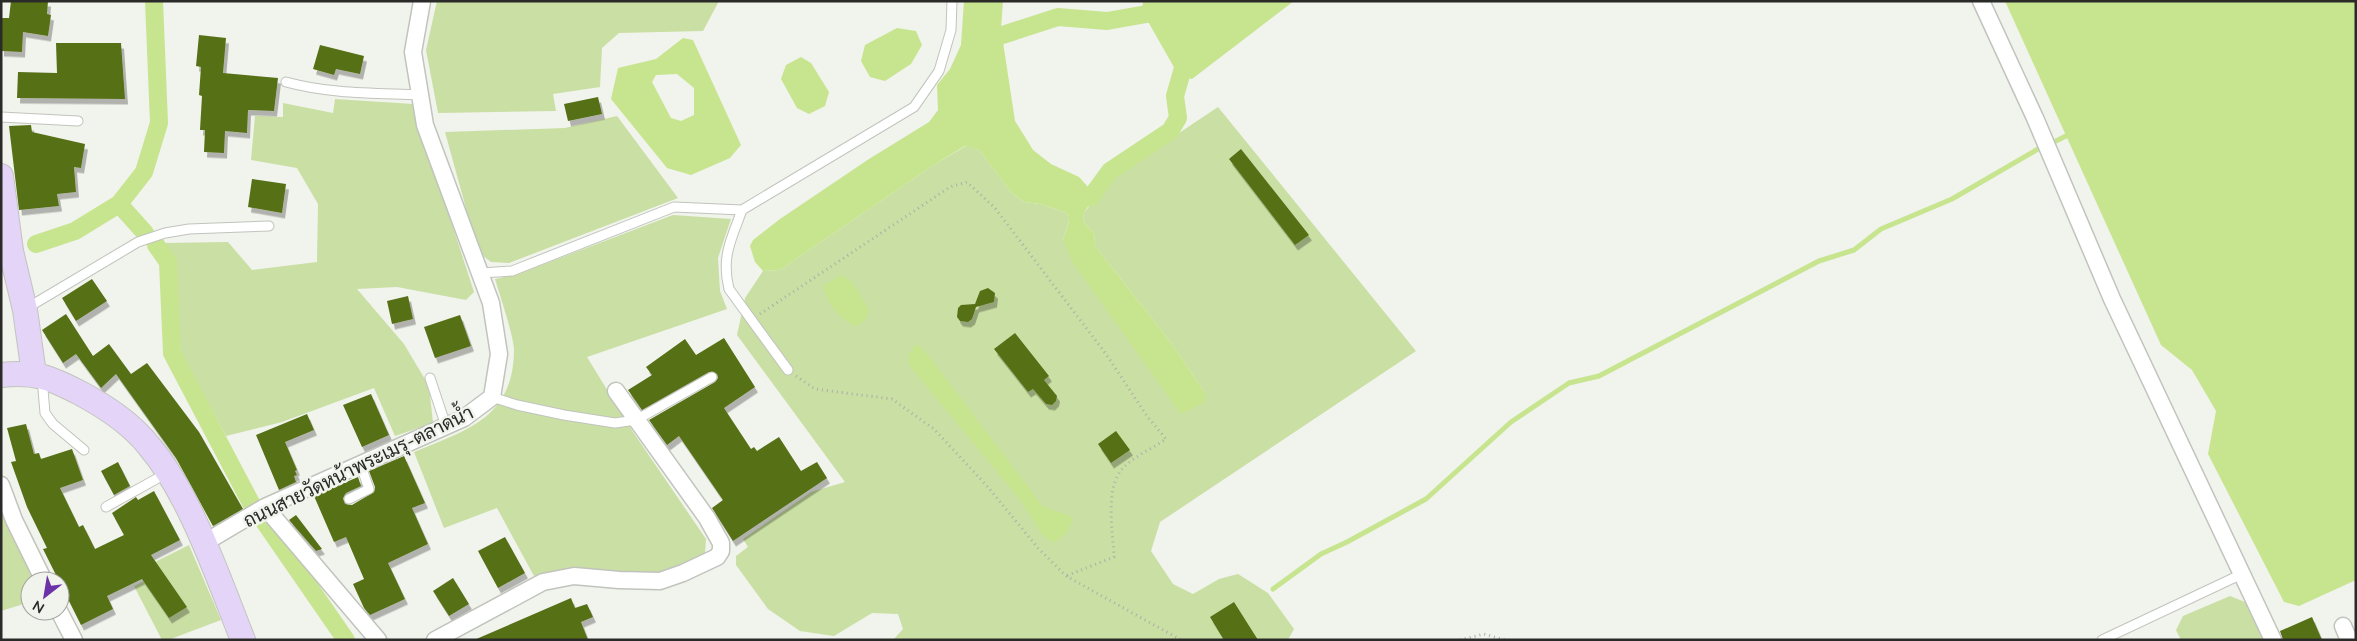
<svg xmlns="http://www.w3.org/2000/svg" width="2357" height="641" viewBox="0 0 2357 641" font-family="Mulish,Sarabun,sans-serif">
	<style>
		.green { fill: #cadfa3 }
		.water { fill: #c7e48f; fill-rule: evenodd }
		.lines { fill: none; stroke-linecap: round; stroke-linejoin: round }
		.stream { stroke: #c7e48f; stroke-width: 5 }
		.canal { stroke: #c7e48f; stroke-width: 18 }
		.building { fill: #576f18; filter: url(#shadow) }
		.lane-casing { stroke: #c1c4bd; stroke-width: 11 }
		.street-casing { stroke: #c1c4bd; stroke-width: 19 }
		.secondary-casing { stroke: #c1c4bd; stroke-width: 26 }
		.path { stroke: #adaea9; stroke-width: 3; stroke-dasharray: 1 4; stroke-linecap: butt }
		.lane { stroke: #fff; stroke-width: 9 }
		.street { stroke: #fff; stroke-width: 16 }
		.secondary { stroke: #e4d4f7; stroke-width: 24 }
		.labels { text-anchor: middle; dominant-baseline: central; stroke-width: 5; stroke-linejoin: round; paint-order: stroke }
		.street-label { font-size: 19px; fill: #2a2b28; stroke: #f1f3ed }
	</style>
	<defs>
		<filter id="shadow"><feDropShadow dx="3" dy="5.5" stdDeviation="0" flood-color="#0004"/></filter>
	</defs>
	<rect width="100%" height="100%" fill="#f1f3ed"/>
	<path class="green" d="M437 1H719L703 31 619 33 602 48 600 87 553 94 556 111 438 113 426 50Z
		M335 99 413 104 474 292 466 300 397 287 357 289 404 344 429 386 433 423 395 436 374 388 282 422 226 436 181 353 174 262 164 243 228 242 252 270 317 262 318 204 297 168 251 160 255 116 283 117V103L333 113Z
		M1218 107 1416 351 1160 522 1151 551 1173 584 1193 594 1219 579 1238 574 1268 593 1294 629 1288 640H893L903 629 898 614 872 613 834 636 800 631 768 609 736 565V556L748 547 743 539 811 492 845 482 737 335 745 298 763 271 780 270 932 166 966 146 979 150 1011 192 1024 202 1040 204 1067 213 1069 221 1063 240 1206 394 1169 340 1095 246 1094 233 1083 221 1084 213 1110 179Z
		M617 116 678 198 509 263 491 262 478 252 445 132 565 128Z
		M673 215 731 219 718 258 720 291 727 309 587 357 633 432 706 539 705 553 664 572 617 574 568 568 534 576 497 508 444 528 414 452C467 430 514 418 514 349 513 334 500 296 495 279L518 274Z
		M1 504 36 581H30V602L1 611Z
		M189 545 221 620 168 640H162L134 586 144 581 139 570Z
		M2230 596 2245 602 2263 640H2181L2176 630 2183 616Z"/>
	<path class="water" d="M964 1H1003L1001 29 1015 121 1033 150 1051 164 1079 177 1089 188 1091 202 1084 213 1083 221 1094 233 1095 246 1169 340 1206 394 1204 403 1181 414 1073 263 1063 240 1069 222 1067 213 1040 204 1024 202 1011 192 979 150 965 146 932 166 780 270 763 271 755 262 750 246 753 240 780 219 869 159 929 122 938 110 937 85 950 69 961 45Z
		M1143 1H1294L1192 79 1179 76 1142 11Z
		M2005 1H2356V580L2299 606 2284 602 2208 454 2216 411 2192 370 2161 345Z
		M897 28 916 31 922 45 911 64 885 81 870 77 861 61 865 45Z
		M683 38 693 40 741 145 730 158 691 175 667 168 611 99 618 68 656 59ZM677 74 694 88V115L681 121 671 118 652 82 656 75Z
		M801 57 811 63 829 92 825 106 809 114 797 108 781 79 786 65Z
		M841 275 851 281 869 309 866 319 857 326C841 321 825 302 824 285Z
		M915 345H919L928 355 1041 504C1050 512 1064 511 1073 519 1069 530 1064 537 1053 543L1041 533 1021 501 909 365V355Z"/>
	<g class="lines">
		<path class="stream" d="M2056 141 2066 136
			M1273 589 1321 554 1347 542 1426 499 1511 422 1569 383 1599 376 1819 261 1854 250 1881 229 1952 199 2038 149"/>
		<path class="canal" d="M1158 12 1189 47 1175 96 1178 118 1170 131 1110 171 1091 197 1071 200 1025 178 980 109V56L987 40 1058 17 1107 21Z
			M119 204 145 233
			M36 244 75 231 119 204 144 172 159 123 154 1
			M156 245 168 262 172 353 251 503
			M263 520 346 640"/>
	</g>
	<path class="building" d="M11 1H48L47 14 51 15 48 36 23 32 22 52 1 51V18H9Z
		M199 35 226 38 223 73 278 78 274 111 248 110 247 133 225 131 224 153 204 152 205 130H200L202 96 199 95 201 67 196 66Z
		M56 43H121L125 99 17 98 18 72 57 73Z
		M320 45 364 56 360 74 336 69 334 75 313 69Z
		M598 97 602 114 568 121 564 104Z
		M31 125 32 132 85 144 81 168 74 167 76 192 57 194 59 206 19 210 9 126Z
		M1241 149 1309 235 1295 245 1229 159Z
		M252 179 286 184 282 213 248 207Z
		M92 279 107 301 76 321 62 298Z
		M988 288 995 293 994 302 976 307 972 319 968 322 960 321 957 317 958 308 961 305 975 304 980 291Z
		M408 296 413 319 392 324 387 301Z
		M66 314 93 356 109 344 131 374 147 363 199 432 243 509 213 526 176 458 116 374 101 388 76 354 63 363 42 330Z
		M460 315 471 346 435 358 424 327Z
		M1015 333 1049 376 1044 380 1057 396 1056 401 1052 405 1046 404 1033 389 1028 392 994 349Z
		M724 338 755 387 724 408 751 449 754 447 757 451 779 437 801 471 817 462 827 478 733 541 712 508 723 500 679 436 667 445 649 420 715 382 718 378 717 374 709 372 642 410 628 390 652 375 646 367 685 339 696 355Z
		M371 394 389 435 362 447 343 405Z
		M307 414 314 430 285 442 297 470 295 471 297 475 294 476 296 482 279 490 256 435Z
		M26 424 34 454 39 453 41 459 72 449 83 480 60 488 79 527 83 525 95 549 124 535 112 513 136 497 138 500 154 491 180 540 151 555 187 607 169 618 142 579 107 596 113 609 81 625 43 549 47 548 27 507 11 462 16 461 7 428Z
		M1116 431 1130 450 1111 463 1098 444Z
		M404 456 425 503 412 508 428 544 388 563 405 599 370 615 364 608 353 584 364 579 346 537 334 542 314 496 358 477 361 486 346 493 343 498 345 504 352 505 374 492 375 487 369 471Z
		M118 462 130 486 114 495 101 471Z
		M296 515 322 549 316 551 289 520Z
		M505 537 525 573 498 588 478 551Z
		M453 578 469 604 449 616 433 591Z
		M571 598 575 608 587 604 593 617 581 622 588 640H474Z
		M1234 602 1258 640H1224L1210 617Z
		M2312 617 2322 640H2283L2280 631Z"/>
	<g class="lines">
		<defs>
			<path id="lane" d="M286 82C330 94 374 93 419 95
				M1 117 78 121
				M742 210C731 240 721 257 729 289L788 370
				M481 273 512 271 674 207 742 210 914 107 939 71 951 30 952 1
				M27 308 138 242 165 233 189 229 269 226
				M42 378 45 413 53 424 84 450
				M430 378 446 426
				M492 397 517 405 564 415 615 423 636 420 712 377
				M349 499 369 489 360 463
				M106 507 167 473
				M2102 640 2242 574"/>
			<path id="street" d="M1981 1 2035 118 2112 299 2273 640
				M1 485 14 520 44 581
				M265 507 378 640
				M204 543 265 507 464 418 492 397 499 354 491 303 425 125 413 52 422 1
				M59 611 74 640
				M2343 626 2349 640
				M435 640 543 582 574 576 619 580 660 581 683 573 717 557 721 551V543L707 518 616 391"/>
			<path id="secondary" d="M1 176 11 251 25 310 34 374
				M1 375C35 371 51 378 80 393 106 407 131 423 149 446 190 494 219 580 243 640"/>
		</defs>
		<use href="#lane" class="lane-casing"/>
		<use href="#street" class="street-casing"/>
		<use href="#secondary" class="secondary-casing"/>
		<path class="path" d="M760 314 950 187 967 182 995 208 1106 354 1147 416 1166 439C1153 448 1135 456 1124 467 1104 486 1113 532 1114 557L1066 576
			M796 376 815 389 892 399 934 429 987 486 1038 548 1066 576 1181 640
			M1460 640 1484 634 1505 640"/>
		<use href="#lane" class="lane"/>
		<use href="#street" class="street"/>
		<use href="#secondary" class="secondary"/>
	</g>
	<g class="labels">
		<g class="street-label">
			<text transform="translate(358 466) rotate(-26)">ถนนสายวัดหน้าพระเมรุ-ตลาดน้ำ</text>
		</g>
	</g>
	<rect width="2357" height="641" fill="none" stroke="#2a2b28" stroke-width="5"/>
	<g transform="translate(45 596) rotate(211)"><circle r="24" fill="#f1f3ed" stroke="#a1a39e"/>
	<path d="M0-4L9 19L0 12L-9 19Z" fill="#6d32a8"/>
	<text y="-8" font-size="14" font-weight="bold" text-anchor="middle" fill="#2a2b28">N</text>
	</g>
</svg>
